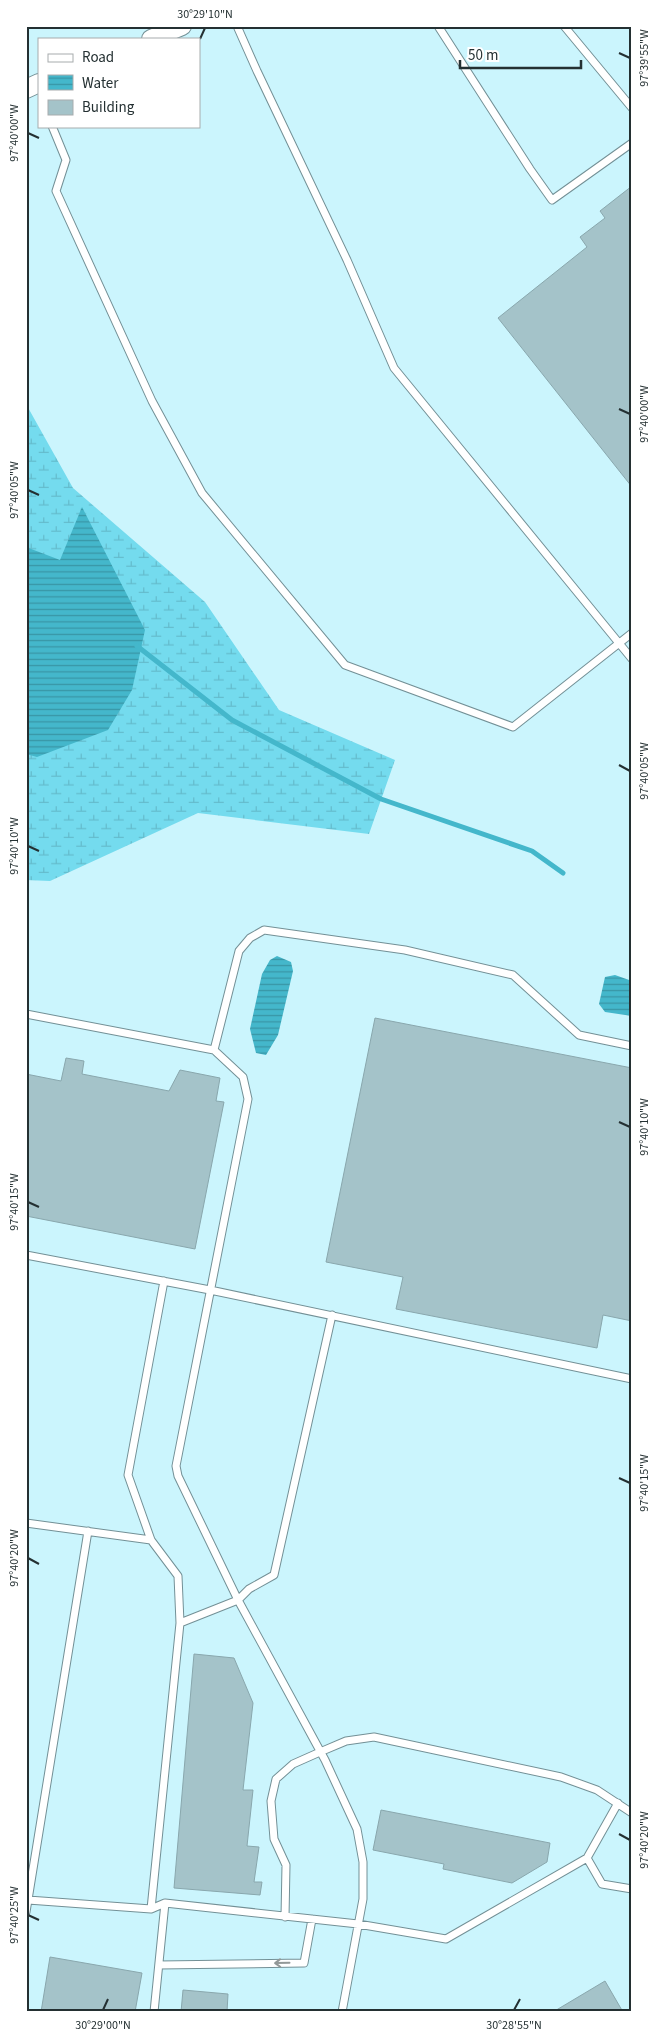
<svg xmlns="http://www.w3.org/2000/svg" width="658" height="2038" viewBox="0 0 658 2038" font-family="'Source Sans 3',sans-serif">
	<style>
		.built { fill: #cbf5fd; fill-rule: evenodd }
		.wetland { fill: url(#wetland-marsh) }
		.water { fill: url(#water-rules) }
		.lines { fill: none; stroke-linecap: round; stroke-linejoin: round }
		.stream { stroke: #44b7cb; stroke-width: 5 }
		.building { fill: #a4c3c9; stroke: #89a7ad }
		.service-casing { stroke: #739096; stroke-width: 9 }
		.tertiary-casing { stroke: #739096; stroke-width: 20 }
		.service { stroke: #fff; stroke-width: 7 }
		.tertiary { stroke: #fff; stroke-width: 18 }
		.oneway { stroke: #929898 }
		.ticks { fill: none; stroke: #243032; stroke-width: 2 }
		.neatline { fill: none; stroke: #243032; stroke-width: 2 }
		.ticks-label { font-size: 12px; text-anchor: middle; fill: #243032 }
	</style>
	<defs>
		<pattern id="wetland-marsh" width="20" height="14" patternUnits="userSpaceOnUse" patternTransform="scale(1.25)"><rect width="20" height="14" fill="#74dbee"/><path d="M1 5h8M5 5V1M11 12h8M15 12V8" fill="none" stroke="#64bccd"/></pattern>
		<pattern id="water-rules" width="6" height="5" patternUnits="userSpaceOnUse" patternTransform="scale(1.25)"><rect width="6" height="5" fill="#44b7cb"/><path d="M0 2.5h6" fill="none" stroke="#3995a5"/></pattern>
	</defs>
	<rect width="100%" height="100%" fill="#e7fafe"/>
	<path class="built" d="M26 26H632V2012H26ZM39 39H199V126H39Z"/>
	<path class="wetland" d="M26 404 73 488 205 602 279 710 395 760 369 834 198 813 50 881 26 880Z"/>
	<path class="water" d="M82 507 145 630 132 690 108 730 37 757 26 754V547L60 560Z
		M277 956 291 962 293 971 278 1035 266 1055 256 1053 250 1029 262 974 270 960Z
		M615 975 632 981V1016L605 1012 599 1004 605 977Z"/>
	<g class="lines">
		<path class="stream" d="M137 646 232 720 381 799 532 851 563 873"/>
	</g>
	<path class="building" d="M632 186V487L498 318 587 247 580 237 605 218 600 211Z
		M375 1018 632 1068V1321L603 1315 597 1348 396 1309 403 1277 326 1262Z
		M66 1058 84 1061 82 1074 169 1091 180 1070 220 1078 216 1101 224 1102 195 1249 26 1216V1074L61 1081Z
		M194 1654 234 1658 253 1703 243 1790H253L247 1846 259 1847 254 1882H262L260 1895 174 1888Z
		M381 1810 550 1843 547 1862 512 1883 443 1869 444 1864 373 1850Z
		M50 1957 142 1973 135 2012H41Z
		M605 1981 623 2012H553Z
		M183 1990 228 1994 227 2012H181Z"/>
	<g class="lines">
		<defs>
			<path id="service" d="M237 26 257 71 347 260 394 368 632 659
				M438 26 530 169 552 200 632 143
				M564 26 632 108
				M52 126 66 160 56 191 152 401 202 493 345 665 513 727 632 633
				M26 1014 214 1050
				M26 1255 210 1290 632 1379
				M164 1281 128 1475 151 1540 178 1576 180 1623
				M26 1523 151 1540
				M587 1858 602 1884 632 1889
				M28 1900 151 1909 165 1903 358 1924 446 1939 587 1858 618 1803
				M151 1909 180 1623 238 1600 249 1589 274 1575 332 1315
				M26 1912 88 1531
				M285 1917 286 1865 274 1839 271 1801 276 1779 293 1764 320 1752 346 1741 374 1737 561 1777 597 1790 632 1813
				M159 1965 304 1963 312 1919
				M154 2012 165 1903
				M342 2012 363 1899V1862L357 1829 325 1760 238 1600 178 1476 176 1466 248 1099 243 1077 214 1050 239 951 250 938 264 930 405 950 513 975 579 1035 632 1046"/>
			<path id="tertiary" d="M151 39 182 26
				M26 89 39 83"/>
		</defs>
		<use href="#service" class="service-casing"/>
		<use href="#tertiary" class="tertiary-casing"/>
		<use href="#service" class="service"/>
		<use href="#tertiary" class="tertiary"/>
	</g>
	<defs><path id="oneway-shaft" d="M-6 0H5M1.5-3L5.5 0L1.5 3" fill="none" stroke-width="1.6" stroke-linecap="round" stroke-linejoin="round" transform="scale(1.25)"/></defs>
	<use class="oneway" href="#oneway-shaft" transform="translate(282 1963) rotate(179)"/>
	<path class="ticks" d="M200 39 205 28M619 53 630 58M28 133 39 138M619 409 630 414M28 490 39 495M619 765 630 771M28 846 39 851M619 1122 630 1127M28 1202 39 1207M619 1478 630 1483M28 1558 39 1564M619 1834 630 1840M28 1915 39 1920M103 2010 108 1999M514 2010 520 1999"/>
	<rect width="658" height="2038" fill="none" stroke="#ffffff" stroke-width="55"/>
	<rect x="38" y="38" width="162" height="90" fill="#ffffff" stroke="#a7acad"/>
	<rect x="48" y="54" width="25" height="8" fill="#ffffff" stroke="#a7acad"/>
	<text x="82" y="62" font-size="15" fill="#243032">Road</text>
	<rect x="48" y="75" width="25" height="15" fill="url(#water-rules)" stroke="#a7acad"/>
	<text x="82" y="88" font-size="15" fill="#243032">Water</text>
	<rect x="48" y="100" width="25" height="15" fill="#a4c3c9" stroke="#a7acad"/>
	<text x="82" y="112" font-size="15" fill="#243032">Building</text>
	<path d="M460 60v8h121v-8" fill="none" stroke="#243032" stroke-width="2.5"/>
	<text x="468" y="60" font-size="15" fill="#243032" stroke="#ffffff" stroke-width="4" paint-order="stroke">50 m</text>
	<rect x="28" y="28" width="602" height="1982" class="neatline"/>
	<g class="ticks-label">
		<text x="205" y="18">30°29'10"N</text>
		<text transform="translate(644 58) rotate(-90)" y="4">97°39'55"W</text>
		<text transform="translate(14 133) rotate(-90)" y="4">97°40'00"W</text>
		<text transform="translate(644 414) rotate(-90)" y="4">97°40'00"W</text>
		<text transform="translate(14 490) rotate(-90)" y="4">97°40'05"W</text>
		<text transform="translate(644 771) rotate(-90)" y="4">97°40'05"W</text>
		<text transform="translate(14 846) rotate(-90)" y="4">97°40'10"W</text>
		<text transform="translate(644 1127) rotate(-90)" y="4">97°40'10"W</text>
		<text transform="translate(14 1202) rotate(-90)" y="4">97°40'15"W</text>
		<text transform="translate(644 1483) rotate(-90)" y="4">97°40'15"W</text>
		<text transform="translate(14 1558) rotate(-90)" y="4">97°40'20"W</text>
		<text transform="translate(644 1840) rotate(-90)" y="4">97°40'20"W</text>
		<text transform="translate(14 1915) rotate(-90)" y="4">97°40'25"W</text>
		<text x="103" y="2029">30°29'00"N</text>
		<text x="514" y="2029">30°28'55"N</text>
	</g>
</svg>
